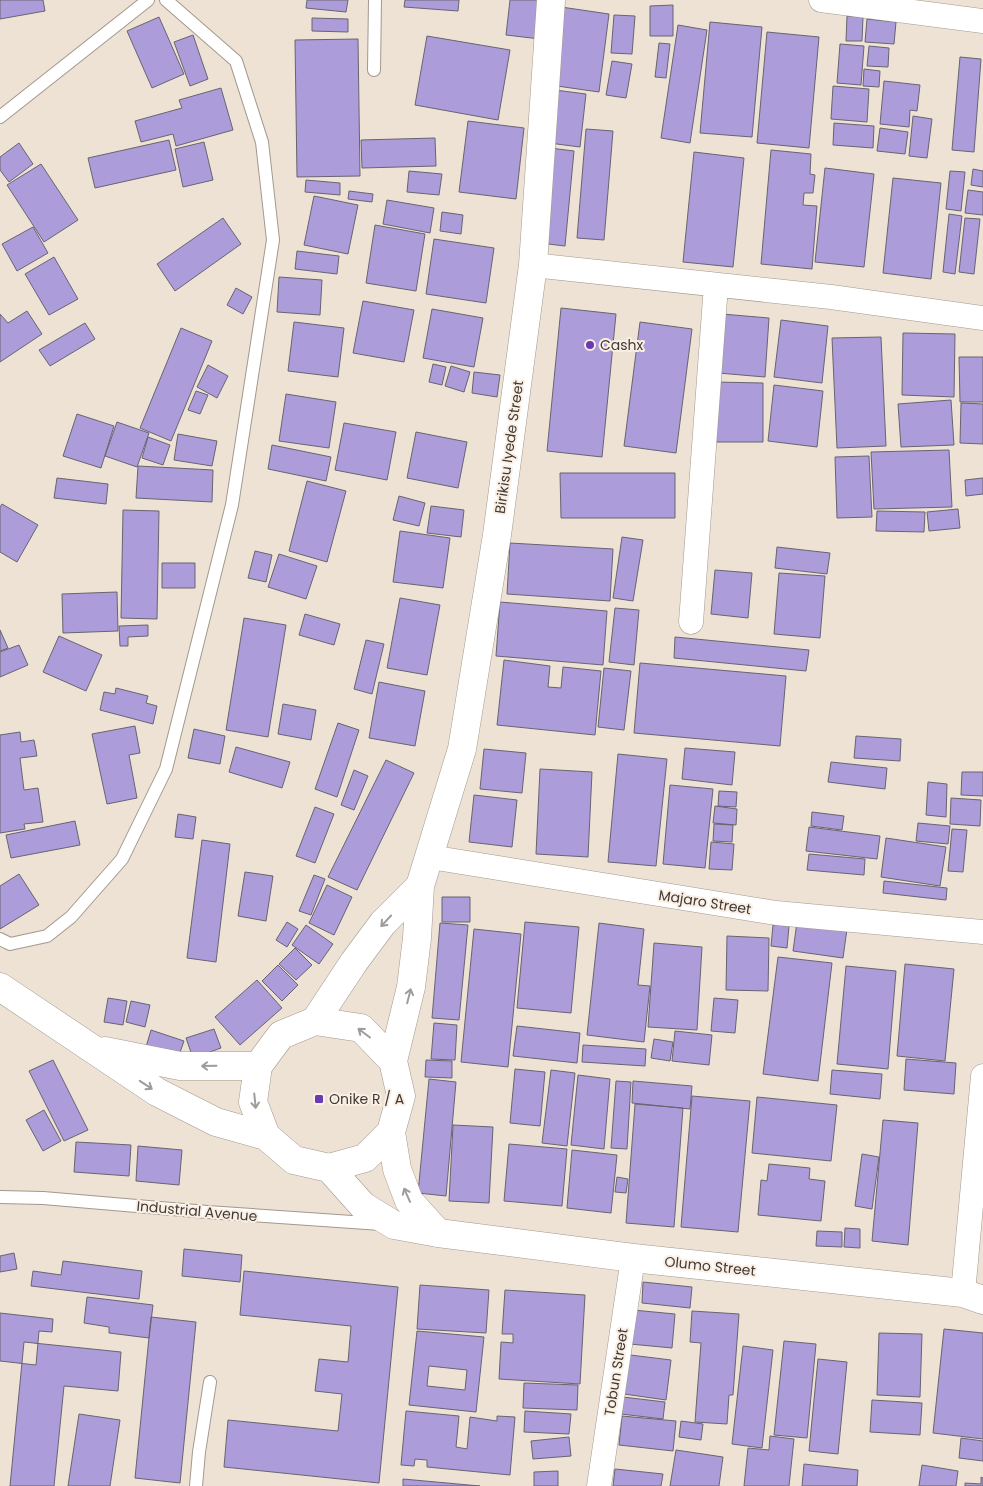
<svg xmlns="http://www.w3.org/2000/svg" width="983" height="1486" viewBox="0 0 983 1486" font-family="Poppins,sans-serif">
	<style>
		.building { fill: #ac9cd9; stroke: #676471; fill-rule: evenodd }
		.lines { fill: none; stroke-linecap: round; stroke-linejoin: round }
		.service-casing { stroke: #a3988d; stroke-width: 14 }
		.minor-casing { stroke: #a3988d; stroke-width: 25 }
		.tertiary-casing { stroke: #a3988d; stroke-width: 29 }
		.service { stroke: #fff; stroke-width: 12 }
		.minor { stroke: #fff; stroke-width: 24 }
		.tertiary { stroke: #fff; stroke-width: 28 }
		.oneway { stroke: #9f9c9a }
		.poi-dot { fill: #683bb3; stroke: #fbefe3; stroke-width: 2 }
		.labels { text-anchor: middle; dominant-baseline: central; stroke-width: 4; stroke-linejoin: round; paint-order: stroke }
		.poi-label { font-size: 14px; fill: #3f3a36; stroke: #fbefe3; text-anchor: start }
		.street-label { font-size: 14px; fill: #3f3a36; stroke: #fbefe3 }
	</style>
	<rect width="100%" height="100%" fill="#eee2d5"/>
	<path class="building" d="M0 0H43L45 11 0 19Z
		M307 0H348L346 12 306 8Z
		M405 0H459L458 11 404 7Z
		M510 0H545L540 39 506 35Z
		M673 5V36H650V6Z
		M561 7 609 14 599 92 550 85Z
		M614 15 635 16 632 54 611 53Z
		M847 16 863 17 862 41H846Z
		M159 17 184 74 152 88 127 31Z
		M312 18 348 19V32L312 31Z
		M867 19 896 22 894 44 865 42Z
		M710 22 762 27 752 137 700 133Z
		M678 25 707 30 690 143 661 138Z
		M767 32 819 37 809 148 757 143Z
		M193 35 208 79 190 86 174 42Z
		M427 36 510 50 498 120 415 105Z
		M358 39 360 176 297 177 295 40Z
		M659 43 670 44 666 78 655 77Z
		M840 44 864 46 861 85 837 83Z
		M869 46 889 48 888 67 867 66Z
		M960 57 981 59 974 152 952 150Z
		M612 61 632 64 626 98 606 95Z
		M864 69 880 71 879 87 863 86Z
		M884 81 920 85 917 111 910 110 909 127 880 124Z
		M833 86 869 89 867 122 831 119Z
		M221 88 233 130 176 146 173 134 141 142 135 121 182 108 179 100Z
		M555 90 586 94 580 147 549 143Z
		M913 116 932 119 927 158 909 156Z
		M468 121 524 128 516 199 459 192Z
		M834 123 874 126 873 148 833 145Z
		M880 128 908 132 905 154 877 151Z
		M586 129 613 131 604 240 577 238Z
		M435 138 436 166 362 168 361 140Z
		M169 140 176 170 95 188 88 158Z
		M204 142 213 180 183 187 175 149Z
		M19 143 33 164 9 182 0 170V157Z
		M550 148 574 151 565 246 540 243Z
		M771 150 811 154 810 174 815 175 813 193H804L803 205 817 206 812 269 761 264Z
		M694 152 744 158 733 267 683 262Z
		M41 164 78 220 44 242 7 185Z
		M825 168 874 174 864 267 815 262Z
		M973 169 983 171V187L971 185Z
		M409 171 442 174 439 195 407 192Z
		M950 171 965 172 961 211 946 209Z
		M893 178 941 183 931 279 883 273Z
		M306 180 340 183V195L305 192Z
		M968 190 983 192V215L965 213Z
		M349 191 373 194 372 202 348 199Z
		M314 196 358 205 348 254 304 245Z
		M387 200 434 208 430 233 383 224Z
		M442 212 463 215 461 234 440 231Z
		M949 214 962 216 955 274 943 272Z
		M223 218 241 244 175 291 157 264Z
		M965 218 980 219 974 274 959 272Z
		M375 225 425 234 416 291 366 283Z
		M33 227 48 253 17 271 2 244Z
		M434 239 494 248 486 303 426 294Z
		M297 251 339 256 337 274 295 269Z
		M54 257 78 299 49 315 25 274Z
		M279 277 322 280 320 315 277 312Z
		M236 288 252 297 243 314 227 305Z
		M363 301 414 310 404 362 353 353Z
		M561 308 616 314 602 457 547 451Z
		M432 309 483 318 474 367 423 358Z
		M27 311 42 334 0 362V314L8 323Z
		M722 314 769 318 765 377 718 373Z
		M781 320 828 326 822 383 774 377Z
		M294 322 344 328 338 377 288 371Z
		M640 322 692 329 676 453 624 446Z
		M85 323 95 339 50 366 39 350Z
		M181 328 212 341 171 441 140 428Z
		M903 333 955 334 954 397 902 395Z
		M881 337 886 446 837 448 832 338Z
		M959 357H983V402H960Z
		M433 364 446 367 442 385 429 382Z
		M208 365 228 376 217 398 197 387Z
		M451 366 470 372 464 392 445 386Z
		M474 372 500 375 497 397 472 393Z
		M715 382 763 383V442H715Z
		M774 385 823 391 817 447 768 441Z
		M196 391 208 395 200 414 188 410Z
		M286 394 336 402 329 448 279 441Z
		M951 400 954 445 901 447 898 404Z
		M961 403 983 404V444L960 443Z
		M77 414 114 426 101 468 63 456Z
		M117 422 149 433 137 467 105 456Z
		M344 423 396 432 387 480 335 470Z
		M416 432 467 442 458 488 407 478Z
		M178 434 217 441 212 466 174 460Z
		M148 437 170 445 163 465 142 458Z
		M272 445 331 457 326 481 268 469Z
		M949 450 952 507 874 509 871 452Z
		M869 456 872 517 837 518 835 457Z
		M138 466 213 470 212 502 136 498Z
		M560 473H675V518H561Z
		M57 478 108 484 106 504 54 498Z
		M983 478V494L966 496 965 480Z
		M307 481 346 491 327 562 289 551Z
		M399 496 425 503 419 526 393 520Z
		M2 504 38 525 17 562 0 552V507Z
		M431 506 464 510 461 537 427 533Z
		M958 509 960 528 929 531 927 512Z
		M123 510 159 511 157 619 121 618Z
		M877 511 925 512 924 532 876 531Z
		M400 531 450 538 443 588 393 582Z
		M622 537 643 540 633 601 613 598Z
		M510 543 613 549 610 601 507 594Z
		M777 547 830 553 827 574 775 568Z
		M255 551 272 555 266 582 248 578Z
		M279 554 317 566 306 599 268 587Z
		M162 563H195V588H162Z
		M715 570 752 573 748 618 711 614Z
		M779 573 825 576 820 638 774 634Z
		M117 592 118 631 63 633 62 594Z
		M400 598 440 605 427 675 387 668Z
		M500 602 607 611 603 665 496 656Z
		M615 608 639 610 634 665 609 662Z
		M305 614 340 624 334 645 299 635Z
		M244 618 286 625 268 737 226 730Z
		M148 625V636L128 637V646H120L119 626Z
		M0 630 8 648 0 651Z
		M59 636 102 655 86 691 43 672Z
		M675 637 809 650 806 671 674 658Z
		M366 640 384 644 372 694 354 689Z
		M19 645 28 665 0 677V652Z
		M504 660 550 666 548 687 561 688 563 667 601 671 595 735 497 725Z
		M640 663 786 676 780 746 634 733Z
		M604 668 631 671 624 730 598 727Z
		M379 682 425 691 415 746 369 738Z
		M116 688 148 696 146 703 157 706 153 724 100 710 104 692 115 694Z
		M283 704 316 710 311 740 278 734Z
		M338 723 359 730 337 797 315 789Z
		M135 726 140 753 129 755 137 798 107 804 92 734Z
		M194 729 225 736 220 764 188 758Z
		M20 732 21 742 34 740 37 756 20 758 24 790 38 788 43 822 24 824 25 829 0 833V735Z
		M856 736 901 739 900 761 854 758Z
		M236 747 290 762 282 788 229 772Z
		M685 748 735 752 732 785 682 779Z
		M484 749 526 753 522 793 480 789Z
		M618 754 667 759 656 866 608 862Z
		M386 760 414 773 357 890 328 877Z
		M831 762 887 768 885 789 828 782Z
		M540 769 592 772 588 857 536 854Z
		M354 770 368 776 354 810 341 805Z
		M962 772H983V796L961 795Z
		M928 782 947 784 946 817 926 815Z
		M670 785 713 789 705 868 663 864Z
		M719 791 737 792 736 807 718 806Z
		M474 795 517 800 512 847 469 842Z
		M951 798 981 800 980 826 950 824Z
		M715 806 737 809 736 825 713 823Z
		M315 807 334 814 315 863 296 856Z
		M812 812 844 816 842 830 811 826Z
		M178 814 196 817 193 839 175 837Z
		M75 821 80 845 11 858 6 835Z
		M918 823 950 826 948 844 916 841Z
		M714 824 733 825 732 842 713 841Z
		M809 827 880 836 877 859 806 851Z
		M952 829 967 830 963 872 948 871Z
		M886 838 946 847 940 886 881 877Z
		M202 840 230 844 216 962 187 958Z
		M711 842 734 844 732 870 709 869Z
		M809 854 865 859 864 875 807 870Z
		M245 872 273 876 266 921 238 916Z
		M19 874 39 905 0 929V886Z
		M314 875 325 879 311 915 299 911Z
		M884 881 947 888 946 900 883 893Z
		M327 885 352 897 334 935 309 923Z
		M442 897H470V922H442Z
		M287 922 298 929 287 947 276 940Z
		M525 922 579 927 571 1013 517 1008Z
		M797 922 847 929 843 958 793 951Z
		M440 923 468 925 459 1020 432 1018Z
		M599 923 644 929 638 985 650 986 644 1042 587 1035Z
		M306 925 333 944 319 964 292 945Z
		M773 925 789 926 787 948 771 946Z
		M474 929 521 934 508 1067 461 1062Z
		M727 936 769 938 768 991 726 990Z
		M654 943 702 947 697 1030 648 1027Z
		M295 948 312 965 296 980 279 964Z
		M778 957 832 963 818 1081 763 1074Z
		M905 964 954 969 945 1061 897 1056Z
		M278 965 298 985 282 1001 262 981Z
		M846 966 896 971 888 1069 837 1064Z
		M257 980 282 1008 240 1045 215 1017Z
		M108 998 127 1001 123 1025 104 1022Z
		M714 998 738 1000 735 1033 711 1031Z
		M131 1001 150 1005 145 1027 126 1022Z
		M434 1023 457 1025 455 1060 431 1059Z
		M517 1026 580 1033 577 1063 513 1056Z
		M214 1029 221 1048 193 1058 186 1038Z
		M151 1030 184 1041 178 1058 146 1047Z
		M675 1031 712 1035 709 1065 672 1061Z
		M654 1039 673 1042 670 1061 651 1058Z
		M583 1045 646 1049 645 1066 582 1062Z
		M906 1059 956 1063 954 1094 904 1090Z
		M53 1060 88 1130 64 1141 29 1071Z
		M426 1060 452 1061V1078L425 1077Z
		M515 1069 545 1072 540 1126 510 1123Z
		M551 1070 575 1073 567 1146 542 1143Z
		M832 1070 882 1074 880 1099 830 1094Z
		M578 1075 610 1079 604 1149 571 1145Z
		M429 1079 456 1082 446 1196 418 1193Z
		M616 1081 631 1082 627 1149 611 1148Z
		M633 1081 692 1086 690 1109 632 1103Z
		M692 1096 750 1101 738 1232 681 1227Z
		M757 1097 837 1105 831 1161 752 1153Z
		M635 1104 683 1108 674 1227 626 1223Z
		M44 1110 61 1141 43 1151 26 1120Z
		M883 1120 918 1123 908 1245 872 1241Z
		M453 1125 493 1127 489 1203 449 1201Z
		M76 1142 131 1145 129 1176 74 1172Z
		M509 1144 567 1149 562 1206 504 1201Z
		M138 1146 182 1150 179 1185 136 1181Z
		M572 1150 617 1155 611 1213 567 1208Z
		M862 1154 879 1157 872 1209 855 1206Z
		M769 1164 810 1168 809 1179 825 1181 821 1221 758 1215 761 1180 767 1181Z
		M617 1177 628 1179 626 1193 615 1192Z
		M845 1228 860 1229V1248L844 1247Z
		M817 1231 842 1232V1247L816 1246Z
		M184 1249 242 1255 240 1282 182 1276Z
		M14 1253 17 1269 0 1272V1256Z
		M63 1261 142 1271 139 1299 31 1286 33 1271 61 1275Z
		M244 1271 398 1287 379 1483 224 1467 228 1420 338 1431 342 1394 315 1391 319 1359 348 1362 351 1326 240 1315Z
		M643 1282 692 1287 690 1308 642 1303Z
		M420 1285 489 1290 486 1333 417 1329Z
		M505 1290 585 1295 580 1384 499 1379 501 1342 513 1343V1334H502Z
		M87 1297 153 1305 149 1338 109 1333V1327L84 1323Z
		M633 1310 675 1314 672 1348 630 1344Z
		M692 1311 739 1314 733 1395H729L727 1424 695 1422 701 1343 690 1342Z
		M0 1313 53 1319 52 1332 39 1331 36 1365 0 1361Z
		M151 1317 196 1322 180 1483 135 1478Z
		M944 1329 983 1333V1439L933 1433Z
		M417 1331 484 1337 476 1412 409 1405ZM429 1366 467 1370 465 1390 427 1386Z
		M879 1333 922 1334 920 1397 877 1395Z
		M784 1341 816 1344 807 1438 774 1435Z
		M24 1342 121 1352 118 1391 64 1386 54 1486H10Z
		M743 1346 773 1350 762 1448 732 1444Z
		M622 1354 671 1360 666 1400 617 1393Z
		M818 1359 847 1362 838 1454 809 1451Z
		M524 1383 578 1385 577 1410 523 1408Z
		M623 1397 665 1402 663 1419 621 1414Z
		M872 1400 922 1403 920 1435 870 1432Z
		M406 1411 459 1416 456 1447 467 1449 470 1417 497 1421V1416L515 1417 510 1475 427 1467V1460L415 1459 414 1466 401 1465Z
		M525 1411 571 1414 569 1434 524 1432Z
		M79 1414 120 1420 110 1486H68Z
		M622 1416 676 1421 673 1451 619 1445Z
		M681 1421 703 1424 701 1440 679 1437Z
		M770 1436 794 1439 789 1486H744L748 1448 769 1450Z
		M569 1437 571 1456 533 1459 531 1441Z
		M961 1438 983 1441V1461L959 1458Z
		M676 1450 723 1457 719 1486H670Z
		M804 1464 858 1470 857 1486H802Z
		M922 1465 958 1471 956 1486H919Z
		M615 1469 663 1474 661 1486H613Z
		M558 1471V1486H534V1472Z
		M981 1477 983 1478V1486H965V1483L981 1484Z
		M403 1479 480 1486H403Z"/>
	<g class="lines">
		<defs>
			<path id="service" d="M374 70 375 0
				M0 117 148 0
				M0 939 10 944 47 936 71 917 122 859 166 769 232 505 273 240 262 142 236 61 166 0
				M0 1197 43 1198 207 1212 381 1224
				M196 1486 199 1452 210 1382"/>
			<path id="minor" d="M821 0 983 21
				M533 265 831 297 983 318
				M691 622 716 285
				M430 857 776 913 983 932
				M963 1293 983 1076
				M599 1486 633 1258"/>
			<path id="tertiary" d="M0 987 157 1092 216 1122 266 1136
				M315 1021 354 962 383 923 420 886
				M105 1051 180 1066H258
				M393 1061 411 987 417 938 420 886 462 749 497 535 533 265 551 0
				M391 1132 397 1169 409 1201 438 1233
				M329 1168 365 1158 391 1132 401 1096 393 1061 361 1028 315 1021 281 1035 258 1066 253 1102 266 1136 294 1160 329 1168 363 1206 394 1225 438 1233 633 1258 963 1293 983 1300"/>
		</defs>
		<use href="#service" class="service-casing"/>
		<use href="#minor" class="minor-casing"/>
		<use href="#tertiary" class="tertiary-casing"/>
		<use href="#service" class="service"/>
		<use href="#minor" class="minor"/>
		<use href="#tertiary" class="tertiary"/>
	</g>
	<defs><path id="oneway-shaft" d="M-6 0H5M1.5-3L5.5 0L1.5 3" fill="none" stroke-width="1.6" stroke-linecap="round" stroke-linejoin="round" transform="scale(1.25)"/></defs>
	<g class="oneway">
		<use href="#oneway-shaft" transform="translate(386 921) rotate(133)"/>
		<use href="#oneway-shaft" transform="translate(409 996) rotate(-76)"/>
		<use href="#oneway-shaft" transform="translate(364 1033) rotate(-143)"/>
		<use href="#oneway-shaft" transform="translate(209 1066) rotate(179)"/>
		<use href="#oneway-shaft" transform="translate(146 1085) rotate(33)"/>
		<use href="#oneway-shaft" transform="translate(255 1101) rotate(84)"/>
		<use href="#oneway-shaft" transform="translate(407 1195) rotate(-114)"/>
	</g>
	<g class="poi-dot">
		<circle cx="590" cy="345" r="5"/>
		<rect x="314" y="1094" width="10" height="10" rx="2.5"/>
	</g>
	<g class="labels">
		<g class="poi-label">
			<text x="600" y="345">Cashx</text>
			<text x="329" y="1099">Onike R / A</text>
		</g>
		<g class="street-label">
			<text transform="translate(509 447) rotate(-82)">Birikisu Iyede Street</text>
			<text transform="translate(705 902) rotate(9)">Majaro Street</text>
			<text transform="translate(197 1211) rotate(5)">Industrial Avenue</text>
			<text transform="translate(710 1266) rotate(6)">Olumo Street</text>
			<text transform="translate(616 1372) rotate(-81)">Tobun Street</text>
		</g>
	</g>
</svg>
